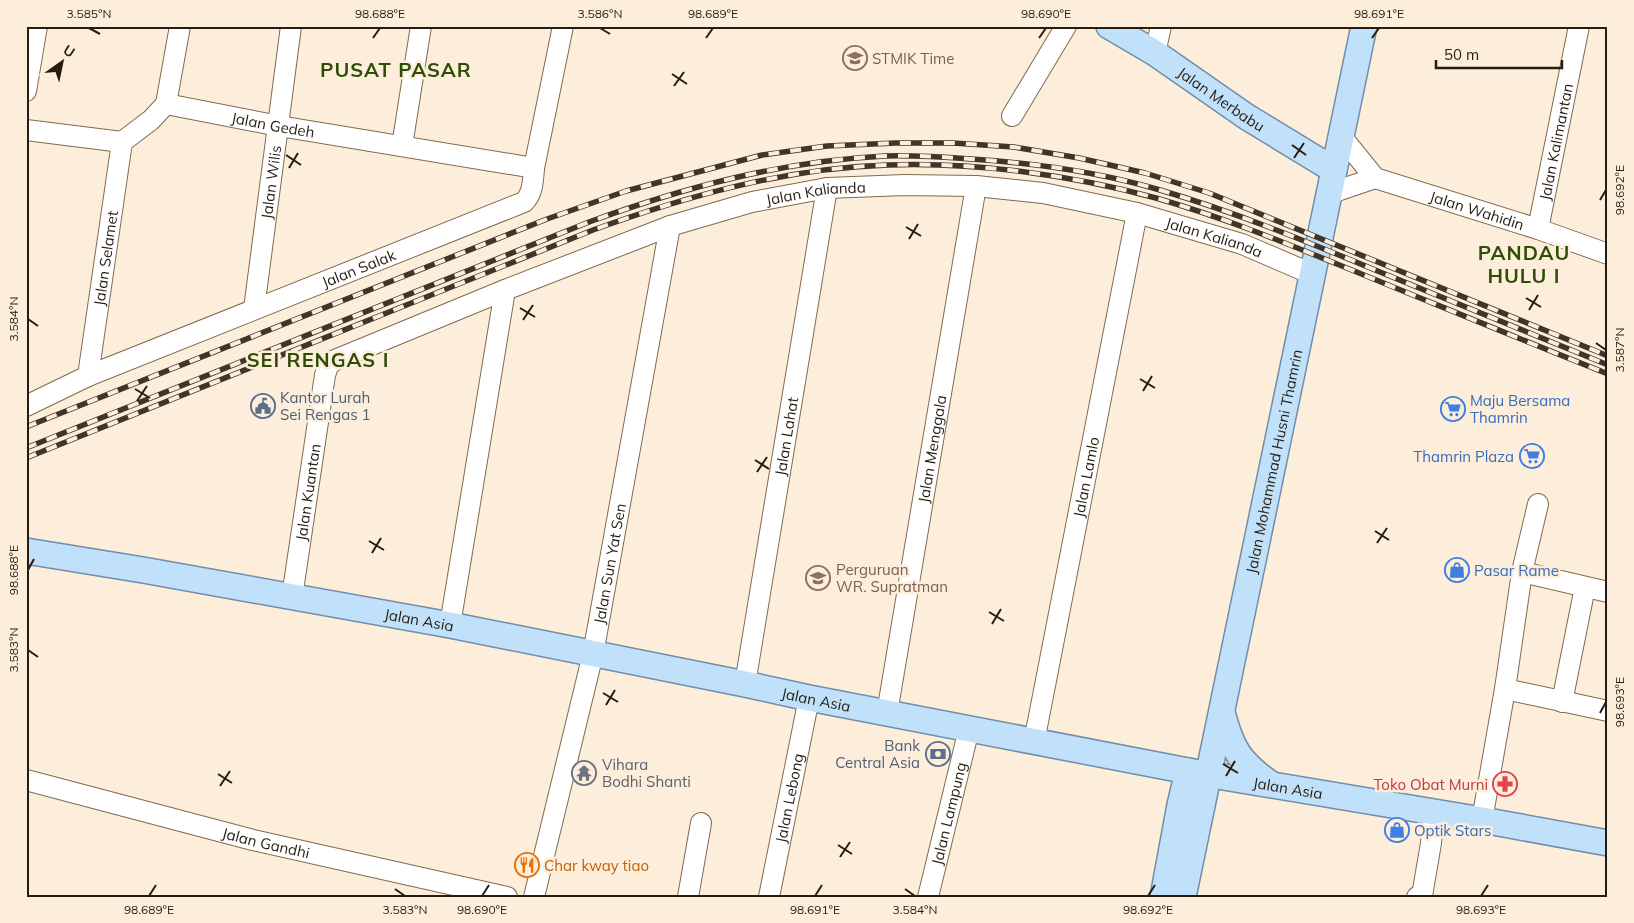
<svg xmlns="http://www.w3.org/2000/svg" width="1634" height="923" viewBox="0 0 1634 923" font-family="Mulish,sans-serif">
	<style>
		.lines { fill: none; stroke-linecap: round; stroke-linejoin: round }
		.minor-casing { stroke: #806a4f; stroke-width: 22 }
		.major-casing { stroke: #708ea7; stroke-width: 28 }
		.minor { stroke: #fff; stroke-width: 20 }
		.major { stroke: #c1e0fa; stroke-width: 25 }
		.rail-casing { stroke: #3f3529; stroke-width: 5.5 }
		.rail { stroke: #fdeedc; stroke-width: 4; stroke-dasharray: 11; stroke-linecap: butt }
		.ticks { fill: none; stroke: #261d12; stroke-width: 2 }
		.labels { text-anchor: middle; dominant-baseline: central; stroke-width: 5; stroke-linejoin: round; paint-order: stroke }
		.education-label { font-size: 15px; fill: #785e54; stroke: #fdeedc; text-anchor: start }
		.street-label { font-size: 15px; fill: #261d12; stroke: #fdeedc }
		.service-label { font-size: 15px; fill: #4e5e75; stroke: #fdeedc; text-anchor: start }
		.shop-label { font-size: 15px; fill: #366cbe; stroke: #fdeedc; text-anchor: start }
		.worship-label { font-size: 15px; fill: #5b616d; stroke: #fdeedc; text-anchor: start }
		.health-label { font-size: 15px; fill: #be3a42; stroke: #fdeedc; text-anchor: end }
		.food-label { font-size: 15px; fill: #c56008; stroke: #fdeedc; text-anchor: start }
		.district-label { font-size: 20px; font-weight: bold; letter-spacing: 1px; fill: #2f4d06; stroke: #fdeedc }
		.neatline { fill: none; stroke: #261d12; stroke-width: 2 }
		.ticks-label { font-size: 12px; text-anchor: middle; fill: #261d12 }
	</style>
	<rect width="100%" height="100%" fill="#fdeedc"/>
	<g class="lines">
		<defs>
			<g id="minor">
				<path d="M1155 53 1161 26"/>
				<path d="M26 91 37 26"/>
				<path id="s1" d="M166 104 279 126 534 168"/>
				<path d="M166 104 180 26"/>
				<path d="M1012 116 1066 26"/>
				<path d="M26 130 122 142 151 120 166 104"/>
				<path id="s2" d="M1341 136 1375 178 1538 229 1608 254"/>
				<path d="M402 146 421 26"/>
				<path d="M1328 194 1375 178"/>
				<path id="s3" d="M1538 229 1579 26"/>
				<path id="s4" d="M254 309 291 26"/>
				<path id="s5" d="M88 376 122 142"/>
				<path id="s6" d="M26 406 88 376 524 202C533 194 533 180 534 168L563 26"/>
				<path d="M1522 572 1608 592"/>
				<path id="s7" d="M292 597 325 375 328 366 335 360 505 290 670 226 752 202 827 188 905 185 976 186 1043 193 1137 213 1242 244 1312 274"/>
				<path d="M450 625 505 290"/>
				<path id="s8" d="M745 684 827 188"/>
				<path d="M1505 689 1608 711"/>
				<path d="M1562 702 1585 587"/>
				<path id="s9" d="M887 713 976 186"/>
				<path id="s10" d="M1034 742 1137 213"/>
				<path id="s11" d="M26 780 253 840 507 897"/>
				<path d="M1482 820 1505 689 1522 572 1538 504"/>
				<path id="s12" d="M534 897 593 654 670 226"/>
				<path d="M688 897 701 823"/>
				<path id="s13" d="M769 897 809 698"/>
				<path id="s14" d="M928 897 969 729"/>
				<path d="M1417 897 1422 896 1431 843 1434 812"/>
			</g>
			<g id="major">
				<path id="s15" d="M1109 26 1155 53 1247 117 1334 170"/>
				<path id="s16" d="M26 551 143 570 450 625 745 684 809 698 1188 771 1482 820 1608 843"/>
				<path d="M1222 712C1231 748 1240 763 1271 784"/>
				<path d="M1163 897 1180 805 1188 771"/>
				<path id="s17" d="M1183 897 1364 26"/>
			</g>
		</defs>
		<use href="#minor" class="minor-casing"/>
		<use href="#major" class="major-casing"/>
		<use href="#minor" class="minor"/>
		<use href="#major" class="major"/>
		<defs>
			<path id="rail" d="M26 427 547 219 626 191 762 155 827 146 896 143H953L1014 147 1079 158 1145 173 1209 193 1608 356
				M26 448 589 222C685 187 783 161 885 156 914 155 943 157 971 159 1035 163 1099 172 1160 190 1235 212 1308 242 1380 272 1456 303 1532 334 1608 365
				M26 458 593 230C687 196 786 168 888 165 976 162 1072 175 1156 198 1233 220 1307 252 1381 282 1457 313 1532 344 1608 374"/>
		</defs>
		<use href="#rail" class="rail-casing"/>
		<use href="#rail" class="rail"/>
	</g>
	<path class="ticks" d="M89 28 100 34M600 28 610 34M373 38 380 28M706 38 713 28M1039 38 1046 28M1372 38 1379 28M672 74 687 84M674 86 684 72M1292 145 1306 155M286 155 301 165M1294 158 1304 143M289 168 298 153M1600 200 1606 190M906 227 921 236M909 239 918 224M1526 298 1541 307M520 308 535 317M1529 310 1538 295M28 319 38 326M523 320 533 305M1596 343 1606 350M1140 379 1155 388M135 389 150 398M1143 391 1152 376M137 401 147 386M755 460 769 469M757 472 767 457M1375 531 1389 540M369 541 384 550M1377 543 1387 528M372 553 381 538M28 570 34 559M989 612 1004 621M992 624 1001 609M28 650 38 657M603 693 618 702M606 705 615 690M1600 713 1606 702M1223 764 1238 773M218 774 232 783M1226 776 1235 761M220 786 230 771M838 845 852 854M840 857 850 842M395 889 405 896M905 889 915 896M149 896 156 885M482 896 489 885M815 896 822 885M1148 896 1155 885M1481 896 1488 885"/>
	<defs>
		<symbol id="university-ring" viewBox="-11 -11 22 22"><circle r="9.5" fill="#fdeedc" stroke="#8d6e63" stroke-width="1.5"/><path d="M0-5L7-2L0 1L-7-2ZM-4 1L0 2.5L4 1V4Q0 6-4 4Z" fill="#8d6e63"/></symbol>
		<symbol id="civic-ring" viewBox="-11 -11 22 22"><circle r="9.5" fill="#fdeedc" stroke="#5c6f8a" stroke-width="1.5"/><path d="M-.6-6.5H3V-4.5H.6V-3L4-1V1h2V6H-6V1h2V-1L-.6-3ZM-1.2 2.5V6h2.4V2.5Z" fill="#5c6f8a"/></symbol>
		<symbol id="supermarket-ring" viewBox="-11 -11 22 22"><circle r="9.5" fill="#fdeedc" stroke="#3f7fe0" stroke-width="1.5"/><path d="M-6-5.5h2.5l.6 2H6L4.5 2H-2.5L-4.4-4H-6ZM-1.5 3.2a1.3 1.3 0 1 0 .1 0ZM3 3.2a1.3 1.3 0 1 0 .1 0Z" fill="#3f7fe0"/></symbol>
		<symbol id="shop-ring" viewBox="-11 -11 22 22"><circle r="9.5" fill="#fdeedc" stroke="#3f7fe0" stroke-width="1.5"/><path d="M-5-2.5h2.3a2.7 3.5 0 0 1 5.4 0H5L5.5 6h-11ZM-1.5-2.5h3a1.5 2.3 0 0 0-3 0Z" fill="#3f7fe0"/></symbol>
		<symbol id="school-ring" viewBox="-11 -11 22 22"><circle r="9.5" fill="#fdeedc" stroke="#8d6e63" stroke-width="1.5"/><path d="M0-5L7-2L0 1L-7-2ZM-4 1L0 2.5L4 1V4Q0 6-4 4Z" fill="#8d6e63"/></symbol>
		<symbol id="bank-ring" viewBox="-11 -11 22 22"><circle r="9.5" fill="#fdeedc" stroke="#5c6f8a" stroke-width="1.5"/><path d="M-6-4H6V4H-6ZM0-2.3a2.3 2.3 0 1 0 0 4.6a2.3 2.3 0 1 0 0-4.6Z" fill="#5c6f8a"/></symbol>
		<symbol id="temple-ring" viewBox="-11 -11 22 22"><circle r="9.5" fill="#fdeedc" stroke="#6b7280" stroke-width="1.5"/><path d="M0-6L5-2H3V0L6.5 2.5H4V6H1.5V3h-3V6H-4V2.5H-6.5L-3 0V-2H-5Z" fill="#6b7280"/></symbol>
		<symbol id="pharmacy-ring" viewBox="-11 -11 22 22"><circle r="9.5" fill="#fdeedc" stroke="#e0444e" stroke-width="1.5"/><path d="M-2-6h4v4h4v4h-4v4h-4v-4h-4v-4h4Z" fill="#e0444e"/></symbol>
		<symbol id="restaurant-ring" viewBox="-11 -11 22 22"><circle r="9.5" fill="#fdeedc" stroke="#e8710a" stroke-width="1.5"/><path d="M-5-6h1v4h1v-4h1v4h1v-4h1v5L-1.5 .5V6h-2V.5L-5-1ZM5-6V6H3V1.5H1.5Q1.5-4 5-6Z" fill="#e8710a"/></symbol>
	</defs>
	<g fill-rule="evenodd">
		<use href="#university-ring" x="841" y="44" width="28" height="28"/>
		<use href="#civic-ring" x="249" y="392" width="28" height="28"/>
		<use href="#supermarket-ring" x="1439" y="395" width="28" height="28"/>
		<use href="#supermarket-ring" x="1518" y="442" width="28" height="28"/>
		<use href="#shop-ring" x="1443" y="556" width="28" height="28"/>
		<use href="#school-ring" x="804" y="564" width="28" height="28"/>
		<use href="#bank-ring" x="924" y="740" width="28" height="28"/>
		<use href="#temple-ring" x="570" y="759" width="28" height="28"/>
		<use href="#pharmacy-ring" x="1491" y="770" width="28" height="28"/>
		<use href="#shop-ring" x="1383" y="816" width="28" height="28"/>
		<use href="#restaurant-ring" x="513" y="851" width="28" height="28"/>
	</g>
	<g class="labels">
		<g class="education-label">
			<text x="872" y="58">STMIK Time</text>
			<text x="836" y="569">Perguruan<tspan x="836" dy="17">WR. Supratman</tspan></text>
		</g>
		<g class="street-label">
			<text stroke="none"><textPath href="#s15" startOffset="134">Jalan Merbabu</textPath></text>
			<text stroke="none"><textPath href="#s1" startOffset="109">Jalan Gedeh</textPath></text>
			<text stroke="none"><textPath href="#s3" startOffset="89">Jalan Kalimantan</textPath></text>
			<text stroke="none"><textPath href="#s4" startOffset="128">Jalan Wilis</textPath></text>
			<text stroke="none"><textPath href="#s7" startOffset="754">Jalan Kalianda</textPath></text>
			<text stroke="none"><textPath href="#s2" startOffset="161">Jalan Wahidin</textPath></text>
			<text stroke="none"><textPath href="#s7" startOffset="1159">Jalan Kalianda</textPath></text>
			<text stroke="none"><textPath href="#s5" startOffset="119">Jalan Selamet</textPath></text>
			<text stroke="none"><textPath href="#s6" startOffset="360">Jalan Salak</textPath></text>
			<text stroke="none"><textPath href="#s8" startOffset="251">Jalan Lahat</textPath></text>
			<text stroke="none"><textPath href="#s9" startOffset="268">Jalan Menggala</textPath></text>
			<text stroke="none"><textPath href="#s17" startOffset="445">Jalan Mohammad Husni Thamrin</textPath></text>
			<text stroke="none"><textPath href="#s10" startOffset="270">Jalan Lamlo</textPath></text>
			<text stroke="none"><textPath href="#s7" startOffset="106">Jalan Kuantan</textPath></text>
			<text stroke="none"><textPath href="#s12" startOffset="342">Jalan Sun Yat Sen</textPath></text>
			<text stroke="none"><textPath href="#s16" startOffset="399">Jalan Asia</textPath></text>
			<text stroke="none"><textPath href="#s16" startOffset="804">Jalan Asia</textPath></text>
			<text stroke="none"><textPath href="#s16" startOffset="1284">Jalan Asia</textPath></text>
			<text stroke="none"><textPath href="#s13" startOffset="101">Jalan Lebong</textPath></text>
			<text stroke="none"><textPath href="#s14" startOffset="86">Jalan Lampung</textPath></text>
			<text stroke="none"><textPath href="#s11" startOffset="248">Jalan Gandhi</textPath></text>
		</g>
		<g class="service-label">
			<text x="280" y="397">Kantor Lurah<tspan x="280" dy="17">Sei Rengas 1</tspan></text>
			<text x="920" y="745" text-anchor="end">Bank<tspan x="920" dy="17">Central Asia</tspan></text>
		</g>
		<g class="shop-label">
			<text x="1470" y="400">Maju Bersama<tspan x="1470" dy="17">Thamrin</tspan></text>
			<text x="1514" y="456" text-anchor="end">Thamrin Plaza</text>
			<text x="1474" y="570">Pasar Rame</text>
			<text x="1414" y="830">Optik Stars</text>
		</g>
		<g class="worship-label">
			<text x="602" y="764">Vihara<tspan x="602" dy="17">Bodhi Shanti</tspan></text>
		</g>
		<g class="health-label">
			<text x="1488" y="784">Toko Obat Murni</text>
		</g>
		<g class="food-label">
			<text x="544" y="865">Char kway tiao</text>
		</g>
		<g class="district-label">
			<text x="396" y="69">PUSAT PASAR</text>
			<text x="1524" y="252">PANDAU<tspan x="1524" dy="23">HULU I</tspan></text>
			<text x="318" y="359">SEI RENGAS I</text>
		</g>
	</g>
	<rect width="1634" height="923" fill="none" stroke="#fdeedc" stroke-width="55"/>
	<g transform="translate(62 62) rotate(33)" stroke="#fdeedc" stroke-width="4" paint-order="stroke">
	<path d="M0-4L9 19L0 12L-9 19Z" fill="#261d12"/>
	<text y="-8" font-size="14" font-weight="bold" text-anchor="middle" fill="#261d12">U</text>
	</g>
	<path d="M1436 60v8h126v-8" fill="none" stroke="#261d12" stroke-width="2.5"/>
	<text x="1444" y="60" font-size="15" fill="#261d12" stroke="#fdeedc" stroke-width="4" paint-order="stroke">50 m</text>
	<rect x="28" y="28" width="1578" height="868" class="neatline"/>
	<g class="ticks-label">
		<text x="89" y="18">3.585°N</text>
		<text x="380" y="18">98.688°E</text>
		<text x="600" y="18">3.586°N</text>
		<text x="713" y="18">98.689°E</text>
		<text x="1046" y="18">98.690°E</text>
		<text x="1379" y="18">98.691°E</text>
		<text transform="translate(1620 190) rotate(-90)" y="4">98.692°E</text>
		<text transform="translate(14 319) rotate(-90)" y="4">3.584°N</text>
		<text transform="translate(1620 350) rotate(-90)" y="4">3.587°N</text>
		<text transform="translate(14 570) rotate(-90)" y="4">98.688°E</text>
		<text transform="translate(14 650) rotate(-90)" y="4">3.583°N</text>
		<text transform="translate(1620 702) rotate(-90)" y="4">98.693°E</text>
		<text x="149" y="914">98.689°E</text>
		<text x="405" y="914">3.583°N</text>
		<text x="482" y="914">98.690°E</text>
		<text x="815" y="914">98.691°E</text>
		<text x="915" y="914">3.584°N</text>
		<text x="1148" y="914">98.692°E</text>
		<text x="1481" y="914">98.693°E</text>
	</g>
</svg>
